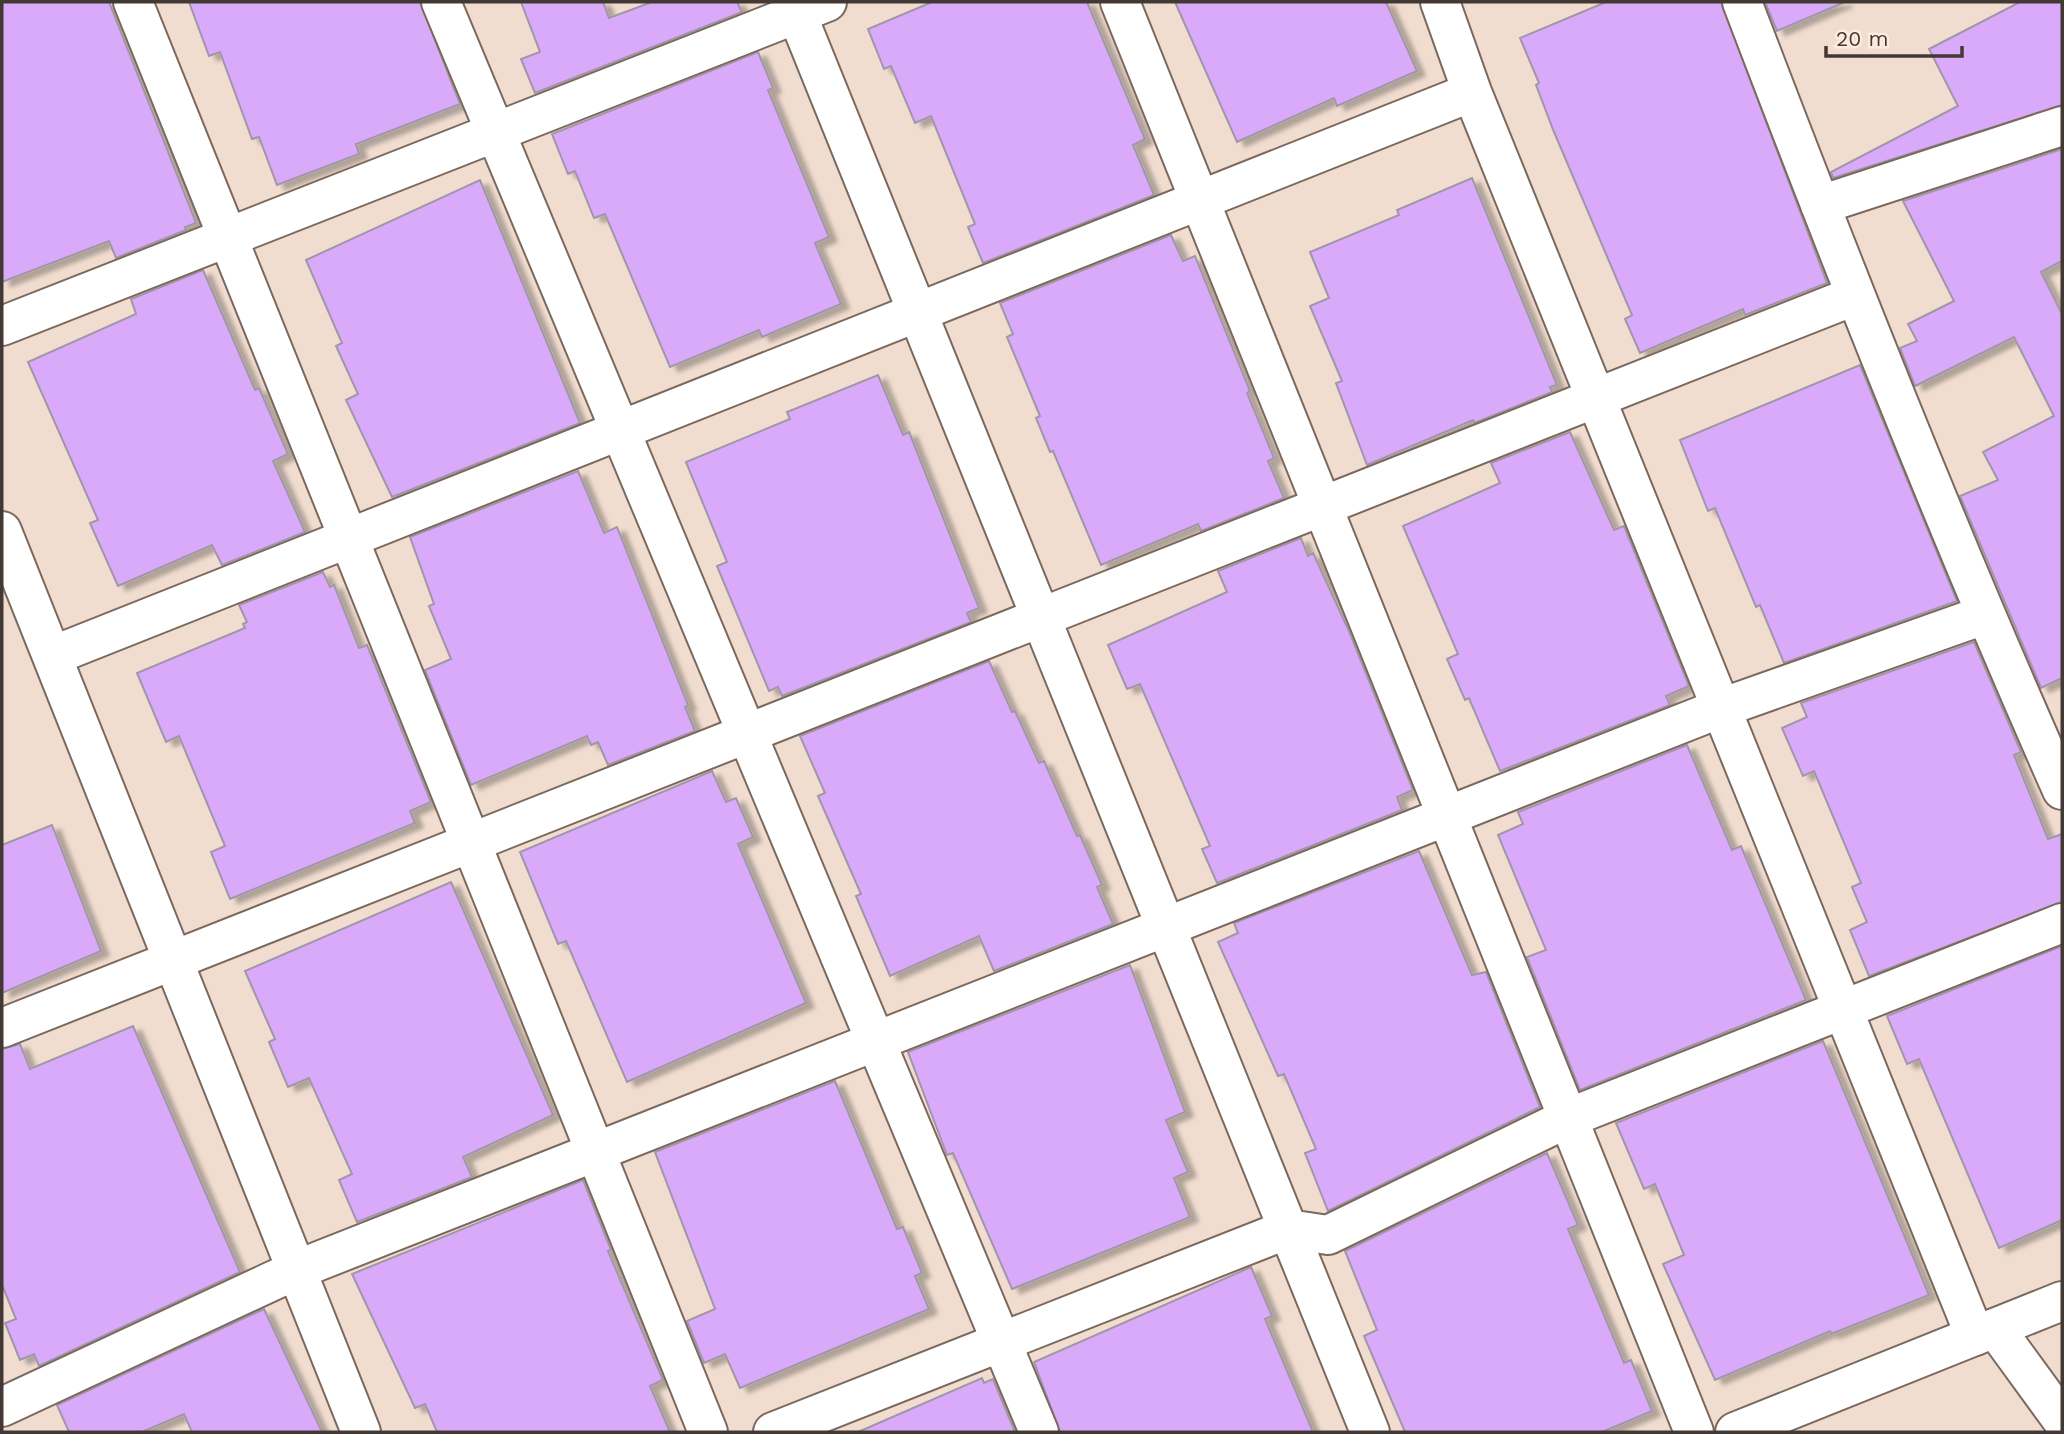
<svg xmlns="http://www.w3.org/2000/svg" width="2064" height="1434" viewBox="0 0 2064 1434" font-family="'Work Sans',sans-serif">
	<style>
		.building { fill: #d8aaf9; stroke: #a196a8; stroke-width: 2; filter: url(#shadow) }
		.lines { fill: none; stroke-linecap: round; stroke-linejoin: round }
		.minor-casing { stroke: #7b695d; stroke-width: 42 }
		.tertiary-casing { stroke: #7b695d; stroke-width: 42 }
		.minor { stroke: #fff; stroke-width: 38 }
		.tertiary { stroke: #fff; stroke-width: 38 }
	</style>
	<defs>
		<filter id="shadow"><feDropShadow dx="8" dy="4.5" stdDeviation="2" flood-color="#0004"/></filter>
	</defs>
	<rect width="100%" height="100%" fill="#f1ddd0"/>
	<path class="building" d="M2 2H109L196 223 185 227 186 230 116 258 109 241 2 282Z
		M189 2H420L460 104 356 144 359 154 277 185 259 137 252 139 220 52 209 56Z
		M521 2H603L609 18 652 2H737L742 12 535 93 521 59 540 52Z
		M932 2H1087L1145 139 1133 145 1154 195 983 263 968 227 975 224 931 116 915 123 891 66 884 69 868 29Z
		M1175 2H1386L1417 71 1337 106 1334 98 1237 142Z
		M1606 2H1721L1827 283 1745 315 1743 309 1640 353 1625 319 1632 315 1554 132 1536 85 1539 83 1520 38Z
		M1765 2H1845L1777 31Z
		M2020 2H2062V105L1833 178 1831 172 1958 106 1929 49Z
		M758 52 773 88 768 90 829 237 815 243 841 304 762 337 759 330 670 367 605 214 594 218 575 171 568 174 552 134Z
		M2062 149V261L2041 272 2062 314V678L2041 688 1960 496 1998 480 1983 452 2054 416 2014 337 1915 386 1900 348 1917 341 1908 324 1954 301 1903 201Z
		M1472 178 1557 385 1550 387 1552 392 1474 423 1473 420 1367 465 1336 383 1342 381 1310 306 1329 298 1310 252 1399 215 1397 210Z
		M480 180 580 423 392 497 346 400 358 394 336 346 342 343 306 260Z
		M1171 235 1183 261 1195 256 1250 391 1247 393 1274 458 1268 461 1284 498 1201 531 1198 524 1101 565 1053 451 1050 452 1036 418 1040 416 1007 337 1013 334 1000 303Z
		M203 270 255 390 259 388 288 454 273 461 305 532 222 565 212 545 118 586 90 523 98 520 28 362 136 314 131 299Z
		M1860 365 1957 601 1784 663 1760 605 1756 607 1715 508 1708 511 1680 440Z
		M878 375 903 435 909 432 979 608 967 613 971 622 782 696 778 687 769 691 717 566 727 562 686 462 790 419 787 412Z
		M1570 432 1614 530 1624 526 1689 686 1666 696 1670 705 1500 771 1469 698 1465 700 1447 659 1458 654 1403 526 1500 483 1491 463Z
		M578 471 604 533 617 527 688 705 685 707 695 731 608 765 598 742 591 745 587 736 471 785 425 670 451 659 429 606 434 604 410 537Z
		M1301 538 1308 556 1313 553 1348 629 1413 790 1397 797 1402 810 1217 883 1202 849 1210 846 1140 684 1127 689 1108 645 1227 592 1218 571Z
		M323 572 330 587 334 585 359 648 367 645 431 802 410 811 415 823 230 899 211 852 225 846 179 736 166 742 137 673 245 628 243 624 247 622 239 605Z
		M1974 642 2021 752 2014 755 2048 839 2062 834V902L1869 976 1850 930 1867 922 1852 887 1861 883 1814 771 1803 776 1782 728 1807 717 1801 703Z
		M989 661 1012 712 1015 711 1039 763 1044 761 1077 836 1080 835 1102 885 1097 887 1113 924 994 971 979 936 890 976 856 896 861 894 818 796 825 793 800 736Z
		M1687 745 1732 850 1741 846 1806 1000 1580 1090 1527 957 1546 950 1498 835 1523 824 1518 812Z
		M712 771 726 802 736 798 753 837 738 844 806 1003 627 1082 566 941 558 944 520 852Z
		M52 825 101 951 2 993V845Z
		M1419 851 1472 975 1486 972 1540 1107 1328 1211 1305 1153 1316 1149 1284 1074 1278 1076 1218 942 1238 933 1234 923Z
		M451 882 553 1115 463 1157 472 1177 357 1222 339 1180 352 1174 309 1078 288 1087 269 1042 275 1039 245 971Z
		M2062 946V1220L1999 1248 1919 1059 1907 1064 1887 1016Z
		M1130 965 1185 1112 1166 1120 1188 1172 1174 1178 1190 1217 1012 1289 953 1153 947 1155 908 1052Z
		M133 1026 240 1272 39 1366 34 1354 20 1360 5 1323 16 1319 2 1285V1049L20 1044 30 1069Z
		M1823 1041 1929 1295 1831 1334 1830 1331 1715 1380 1663 1264 1684 1255 1655 1184 1644 1189 1616 1123Z
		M835 1081 897 1229 903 1227 922 1273 915 1276 929 1309 740 1388 725 1354 704 1363 687 1321 715 1309 655 1152Z
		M1547 1153 1578 1225 1568 1229 1624 1363 1631 1360 1652 1411 1602 1432H1405L1364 1336 1377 1330 1345 1251Z
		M583 1180 611 1250 608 1251 663 1380 650 1386 670 1432H437L425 1404 415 1408 352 1274Z
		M1251 1267 1272 1316 1265 1319 1313 1432H1060L1034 1362Z
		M264 1309 322 1432H192L184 1414 142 1432H69L57 1405Z
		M982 1378 984 1383 993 1379 1015 1432H858Z"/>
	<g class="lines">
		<defs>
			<path id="minor" d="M133 2 708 1432
				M441 2 1039 1432
				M792 2 1370 1432
				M1120 2 1694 1432
				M1440 2 1472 92 1975 1336
				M1742 2C1843 267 1947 531 2062 790
				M1820 205 2062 126
				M2 326 827 2
				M2 531 361 1432
				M52 656 1472 92
				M2 1028 1854 296
				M1995 1328 2062 1420
				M2 1407 296 1270 1721 708 1984 615
				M773 1432 1288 1229 1328 1235 1568 1118 2062 923"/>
			<path id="tertiary" d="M1735 1432 2062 1301"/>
		</defs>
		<use href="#minor" class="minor-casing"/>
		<use href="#tertiary" class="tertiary-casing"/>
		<use href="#minor" class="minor"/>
		<use href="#tertiary" class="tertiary"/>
	</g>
	<rect width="2064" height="1434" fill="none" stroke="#423934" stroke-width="7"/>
	<path d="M1826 46v10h136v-10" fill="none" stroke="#423934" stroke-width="3.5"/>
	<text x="1836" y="46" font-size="21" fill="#423934" stroke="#ffeadd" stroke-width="5" paint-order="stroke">20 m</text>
</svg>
